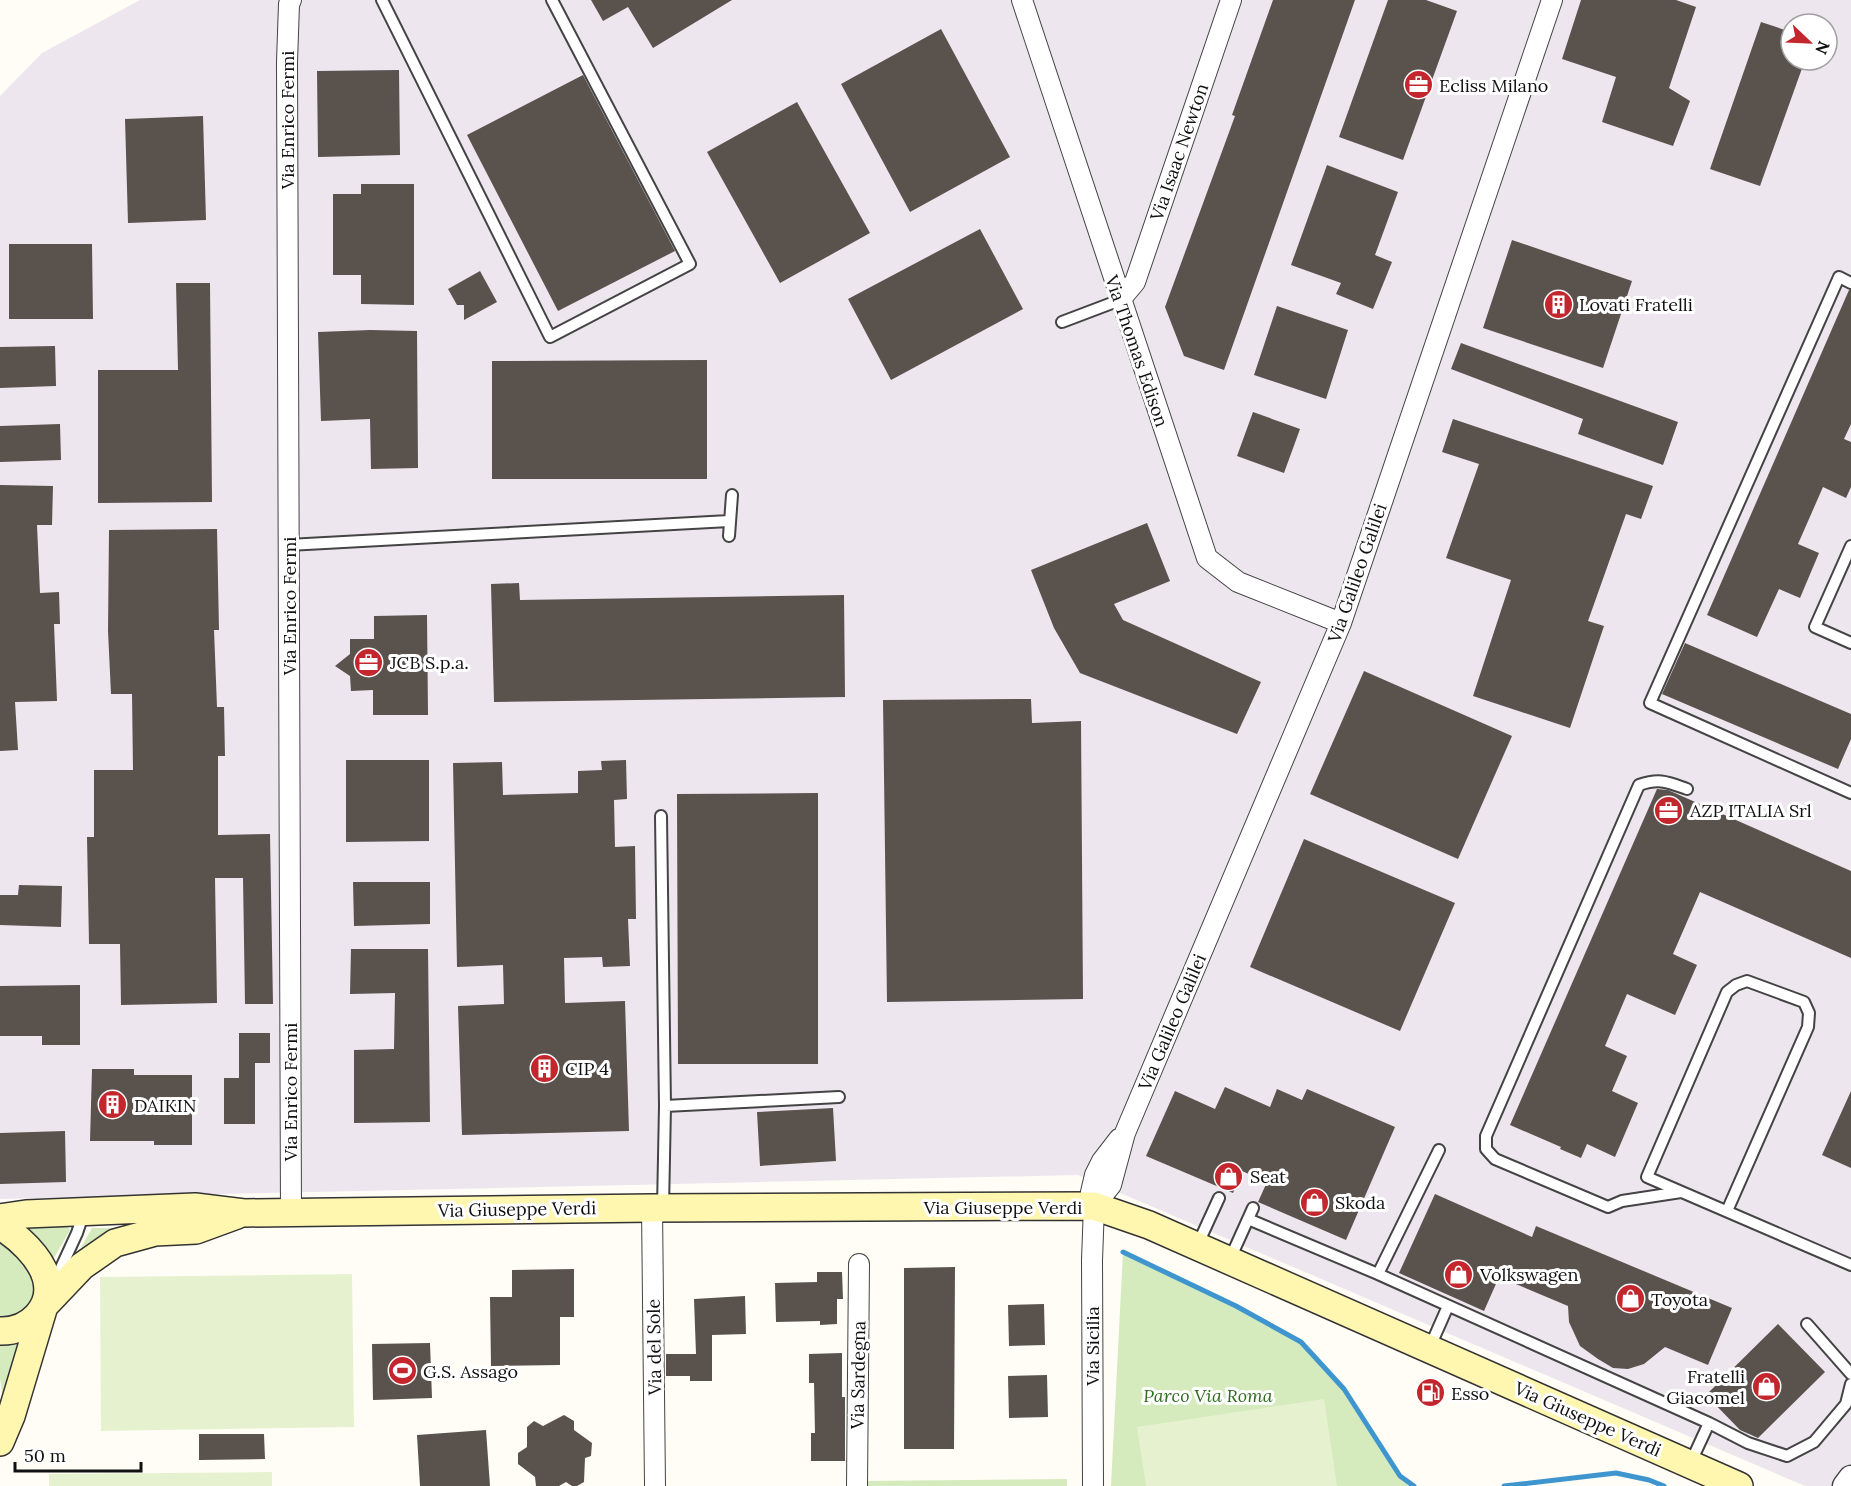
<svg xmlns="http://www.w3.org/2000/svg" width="1851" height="1486" viewBox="0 0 1851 1486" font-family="Lora,serif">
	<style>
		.industrial { fill: #eee6ef; fill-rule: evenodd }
		.green { fill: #d5ebbd }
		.pitch { fill: #e6f2cf }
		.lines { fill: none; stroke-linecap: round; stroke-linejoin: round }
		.stream { stroke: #3f96cf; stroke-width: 5 }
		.building { fill: #5a524d }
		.service-casing { stroke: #444; stroke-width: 14 }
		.minor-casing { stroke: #444; stroke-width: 22 }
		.tertiary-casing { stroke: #444; stroke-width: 27 }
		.secondary-casing { stroke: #333; stroke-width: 30 }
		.service { stroke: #fff; stroke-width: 10 }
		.minor { stroke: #fff; stroke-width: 20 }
		.tertiary { stroke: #fff; stroke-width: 24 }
		.secondary { stroke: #fff6b0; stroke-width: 27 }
		.labels { text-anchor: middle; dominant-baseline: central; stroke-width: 6; stroke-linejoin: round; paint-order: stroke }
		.poi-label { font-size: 18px; fill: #111; stroke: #fff; text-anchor: start }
		.street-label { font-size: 18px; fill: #111; stroke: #fff }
		.park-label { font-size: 18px; font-style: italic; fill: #2f6b1f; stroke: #fff }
	</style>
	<rect width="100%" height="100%" fill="#fffdf5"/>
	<path class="industrial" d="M140 0H1851V1486H1805L1078 1175 0 1199V96L42 53ZM1791 24H1827V60H1791Z"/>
	<path class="green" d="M67 1225 70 1230 54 1258 27 1229 28 1227Z
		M92 1228H129L67 1272Z
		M0 1234 37 1278 32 1307 0 1323Z
		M1123 1252 1236 1306 1301 1342 1344 1389 1400 1476 1414 1486H1111Z
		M29 1325 4 1409 0 1378V1335Z
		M1067 1479V1486H864V1481Z"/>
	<path class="pitch" d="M352 1274 354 1427 101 1431 100 1277Z
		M1324 1399 1337 1486H1146L1137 1427Z
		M272 1472V1486H49V1474Z"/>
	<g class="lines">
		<path class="stream" d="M1123 1252 1236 1306 1301 1342 1344 1389 1400 1476 1414 1486
			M1504 1486 1616 1473 1649 1480 1664 1486"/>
	</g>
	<path class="building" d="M591 0H732L653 48 628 7 603 21Z
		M1273 0H1355L1224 370 1184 356 1165 307 1235 116 1232 115Z
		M1388 0H1426L1457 11 1403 160 1339 137Z
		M1581 0H1676L1696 7 1669 88 1690 101 1673 146 1602 122 1616 77 1562 59Z
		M1761 22 1791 32V60H1805L1760 186 1710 169Z
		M941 29 1010 157 910 212 841 84Z
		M399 70 400 155 318 157 317 71Z
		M583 75 675 251 558 311 467 135Z
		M797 102 870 233 780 283 707 152Z
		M203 116 206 220 128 223 125 119Z
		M1327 165 1398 192 1375 255 1392 262 1373 309 1336 294 1341 283 1291 265Z
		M361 184H414V305L361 304V275H333V194H361Z
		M980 229 1023 309 891 380 848 299Z
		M1512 240 1632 281 1603 368 1483 328Z
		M9 244H92L93 319H9Z
		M480 271 497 302 464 320V305H457L448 289Z
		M176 283H210L212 502 98 503V370H178Z
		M1849 290H1851V424L1844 439 1851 442V487L1846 498 1823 487 1798 544 1819 553 1800 598 1779 589 1757 637 1707 615Z
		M1277 306 1348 330 1326 399 1254 375Z
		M370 330 417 331 418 468 371 469 370 419 321 421 318 332Z
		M1461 343 1678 422 1663 465 1578 434 1583 419 1451 369Z
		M55 346 56 386 0 388V347Z
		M707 360V479H492V361Z
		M1253 412 1300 429 1284 473 1237 456Z
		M1453 419 1653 486 1641 519 1626 514 1588 621 1604 626 1570 728 1473 696 1511 580 1446 558 1479 464 1442 452Z
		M60 424 61 460 0 462V426Z
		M0 485 53 486 52 525H37L40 593 59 592 60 624H54L57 701 15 702 18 750 0 751Z
		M1147 523 1170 581 1114 604 1123 620 1261 682 1237 734 1080 673 1054 628 1031 570Z
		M217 529 219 630H214L217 707H224L225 756H218V835L270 834 273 1004H245L243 878H215L217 1003 121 1005 120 944H89L87 837H94V770H133L132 694H111L108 631 109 530Z
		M519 583 520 600 844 595 845 697 494 702 491 584Z
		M427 615 428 715H373V690L351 691 350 676 335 666 350 654V639H374V616Z
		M1685 643 1851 714V739L1838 769 1662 694Z
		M1364 671 1512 736 1458 859 1310 794Z
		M1031 699 1032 723 1081 721 1083 999 887 1002 883 700Z
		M346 760H429V841L346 842Z
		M626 760 627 799 614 800 615 847 635 846 636 919H628L630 966 603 967 602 957 564 958 565 1003 625 1001 629 1131 462 1135 458 1006 504 1004 503 965 457 967 453 763 502 762 503 795 578 793V771L602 770 601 761Z
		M1657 789 1668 790 1851 871V958L1700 892 1673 954 1697 965 1675 1015 1627 994 1605 1046 1627 1056 1612 1091 1638 1103 1615 1157 1587 1144 1581 1158 1560 1149 1561 1147 1510 1125Z
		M818 793V1064H678L677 794Z
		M1304 839 1455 903 1400 1031 1250 967Z
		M353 882H430V924L354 926Z
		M19 885 62 886 61 927 0 925V895H18Z
		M351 949H428L430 1122 354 1123V1050L394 1049 395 993 350 994Z
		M80 985V1045H42V1036H0V986Z
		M239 1033H270V1063H255V1124H224V1078H239Z
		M92 1069H134V1075H192V1145H154V1141H90Z
		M1225 1087 1270 1107 1277 1089 1302 1100 1307 1089 1395 1127 1346 1240 1258 1202 1267 1182 1242 1171 1233 1193 1146 1156 1175 1091 1215 1109Z
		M1851 1091V1168L1822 1155Z
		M833 1108 836 1161 760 1166 757 1112Z
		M65 1131 66 1182 0 1184V1133Z
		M1435 1194 1532 1237 1536 1226 1732 1308 1708 1365 1665 1347 1644 1364 1628 1369 1613 1368 1598 1359 1580 1346 1569 1322 1568 1306 1499 1277 1484 1311 1399 1273Z
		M955 1267 954 1449H904V1268Z
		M574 1269V1317H560V1365L491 1366 490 1297H512V1270Z
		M817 1272H842L843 1299H837V1324L820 1325V1321L776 1322 775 1283 817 1282Z
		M745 1296 746 1334 712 1335V1381H690V1376H666V1354H696L694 1299Z
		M1044 1304 1045 1345 1009 1346 1008 1305Z
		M1778 1324 1825 1372 1758 1438 1740 1430 1706 1395Z
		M430 1343 432 1398 373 1400 372 1344Z
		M842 1353V1397H845V1461H811V1433H815L814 1383H809V1354Z
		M1047 1375 1048 1417 1009 1418 1008 1376Z
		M564 1415 574 1421V1430L592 1443 591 1456 585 1458 584 1482 577 1486H572L566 1482 559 1486H536L535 1477 518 1464V1453L527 1447V1427L534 1421 543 1426Z
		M486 1430 490 1486H420L417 1435Z
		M199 1434H264L265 1459 199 1460Z"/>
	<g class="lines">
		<defs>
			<path id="service" d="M382 0 550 337 690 264 552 0
				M1851 283 1839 277 1650 703 1851 793
				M1062 322 1120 300
				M729 536 732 495
				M288 545 729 521
				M1851 546 1815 627 1851 643
				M661 816 665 1106
				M1681 1192 1622 1201 1608 1207 1495 1159 1486 1149V1136L1639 785C1660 778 1667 782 1687 789
				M663 1208 665 1106 839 1097
				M1727 1211 1808 1027 1809 1013 1804 1002 1747 981 1736 985 1727 992 1647 1177 1851 1265
				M1248 1219 1378 1274 1709 1423 1748 1443 1787 1456 1814 1442 1846 1404 1851 1384
				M1197 1246 1219 1198
				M1230 1259 1253 1208
				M1378 1274 1439 1150
				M54 1283 77 1233 84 1212
				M1807 1324 1851 1374
				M1429 1349 1448 1306
				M1690 1464 1709 1423"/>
			<path id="minor" d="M1022 0 1207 558 1238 582 1341 623
				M1120 300 1135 282 1231 0
				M1094 1206 1111 1185 1125 1133 1341 623 1552 0
				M652 1208 655 1486
				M291 1212 287 62 289 4 291 0
				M857 1486 859 1264
				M1093 1486 1092 1260 1094 1206 1091 1192 1095 1175 1102 1161 1119 1139"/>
			<path id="tertiary" d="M1845 1486 1851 1478"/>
			<path id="secondary" d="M0 1218 26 1214 195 1207 244 1213 652 1208 1094 1206 1149 1225 1739 1486
				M0 1226C18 1236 40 1257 46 1277 55 1307 29 1332 0 1331
				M0 1442 11 1416 44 1306 82 1266 115 1243 155 1232 196 1230 237 1215"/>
		</defs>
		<use href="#service" class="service-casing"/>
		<use href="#minor" class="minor-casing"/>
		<use href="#tertiary" class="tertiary-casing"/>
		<use href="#secondary" class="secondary-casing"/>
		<use href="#service" class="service"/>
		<use href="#minor" class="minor"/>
		<use href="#tertiary" class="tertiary"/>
		<use href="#secondary" class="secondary"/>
	</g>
	<defs>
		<symbol id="office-disc" viewBox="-11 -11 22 22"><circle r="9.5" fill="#c4262e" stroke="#fff"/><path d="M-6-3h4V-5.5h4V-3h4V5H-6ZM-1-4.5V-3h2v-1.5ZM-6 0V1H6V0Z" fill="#fff"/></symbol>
		<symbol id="building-disc" viewBox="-11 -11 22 22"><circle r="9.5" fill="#c4262e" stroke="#fff"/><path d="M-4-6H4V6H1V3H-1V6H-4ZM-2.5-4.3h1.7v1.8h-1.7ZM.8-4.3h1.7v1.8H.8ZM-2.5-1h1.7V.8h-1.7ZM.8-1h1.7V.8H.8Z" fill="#fff"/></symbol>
		<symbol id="shop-disc" viewBox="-11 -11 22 22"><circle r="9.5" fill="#c4262e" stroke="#fff"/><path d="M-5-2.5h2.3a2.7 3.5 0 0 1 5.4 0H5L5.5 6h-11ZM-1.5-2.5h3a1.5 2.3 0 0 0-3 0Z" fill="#fff"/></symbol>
		<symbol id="stadium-disc" viewBox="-11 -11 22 22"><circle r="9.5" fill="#c4262e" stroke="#fff"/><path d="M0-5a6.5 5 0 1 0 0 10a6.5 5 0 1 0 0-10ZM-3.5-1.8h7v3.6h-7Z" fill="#fff"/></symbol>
		<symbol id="fuel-disc" viewBox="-11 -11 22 22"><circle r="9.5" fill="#c4262e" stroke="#fff"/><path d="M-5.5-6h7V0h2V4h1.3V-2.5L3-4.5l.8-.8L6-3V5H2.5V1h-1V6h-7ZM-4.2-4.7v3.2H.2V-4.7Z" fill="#fff"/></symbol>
	</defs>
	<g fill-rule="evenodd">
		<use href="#office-disc" x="1402" y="68" width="33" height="33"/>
		<use href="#building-disc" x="1542" y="288" width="33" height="33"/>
		<use href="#office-disc" x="352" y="646" width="33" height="33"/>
		<use href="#office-disc" x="1652" y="794" width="33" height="33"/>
		<use href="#building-disc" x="528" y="1052" width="33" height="33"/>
		<use href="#building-disc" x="96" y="1088" width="33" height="33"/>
		<use href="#shop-disc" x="1212" y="1160" width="33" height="33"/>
		<use href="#shop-disc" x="1298" y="1186" width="33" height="33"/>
		<use href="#shop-disc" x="1442" y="1258" width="33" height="33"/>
		<use href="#shop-disc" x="1614" y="1282" width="33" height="33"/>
		<use href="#stadium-disc" x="386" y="1354" width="33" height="33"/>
		<use href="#shop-disc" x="1750" y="1370" width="33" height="33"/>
		<use href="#fuel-disc" x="1414" y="1376" width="33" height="33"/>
	</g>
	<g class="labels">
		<g class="poi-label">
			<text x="1439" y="85">Ecliss Milano</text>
			<text x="1579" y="304">Lovati Fratelli</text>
			<text x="390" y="662">JCB S.p.a.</text>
			<text x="1690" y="810">AZP ITALIA Srl</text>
			<text x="565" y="1068">CIP 4</text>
			<text x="134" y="1105">DAIKIN</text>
			<text x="1250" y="1176">Seat</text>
			<text x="1335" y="1202">Skoda</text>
			<text x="1480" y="1274">Volkswagen</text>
			<text x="1651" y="1299">Toyota</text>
			<text x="423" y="1371">G.S. Assago</text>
			<text x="1745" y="1376" text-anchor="end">Fratelli<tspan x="1745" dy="21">Giacomel</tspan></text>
			<text x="1451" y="1393">Esso</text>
		</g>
		<g class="street-label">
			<text transform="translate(287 120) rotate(-90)">Via Enrico Fermi</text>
			<text transform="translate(1179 152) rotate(-71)">Via Isaac Newton</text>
			<text transform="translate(1137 351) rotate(71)">Via Thomas Edison</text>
			<text transform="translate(1357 573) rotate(-71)">Via Galileo Galilei</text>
			<text transform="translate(289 606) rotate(-90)">Via Enrico Fermi</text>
			<text transform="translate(1172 1022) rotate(-67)">Via Galileo Galilei</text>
			<text transform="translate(290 1092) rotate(-90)">Via Enrico Fermi</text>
			<text x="1003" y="1207">Via Giuseppe Verdi</text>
			<text transform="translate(517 1209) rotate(-1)">Via Giuseppe Verdi</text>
			<text transform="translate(1092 1346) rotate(-90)">Via Sicilia</text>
			<text transform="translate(654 1347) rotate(-91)">Via del Sole</text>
			<text transform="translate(858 1375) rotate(-89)">Via Sardegna</text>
			<text transform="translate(1588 1419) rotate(24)">Via Giuseppe Verdi</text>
		</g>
		<g class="park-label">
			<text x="1208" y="1395">Parco Via Roma</text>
		</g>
	</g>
	<g transform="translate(1809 42) rotate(113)"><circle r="28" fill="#ffffff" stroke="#a0a0a0" stroke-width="1.5"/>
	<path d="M0-4.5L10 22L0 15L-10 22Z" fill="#c4262e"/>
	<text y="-9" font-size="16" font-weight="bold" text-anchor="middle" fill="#111111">N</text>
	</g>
	<path d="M15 1462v9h126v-9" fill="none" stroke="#111111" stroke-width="3"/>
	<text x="24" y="1462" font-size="18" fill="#111111" stroke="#ffffff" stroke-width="4.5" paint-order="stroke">50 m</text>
</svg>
